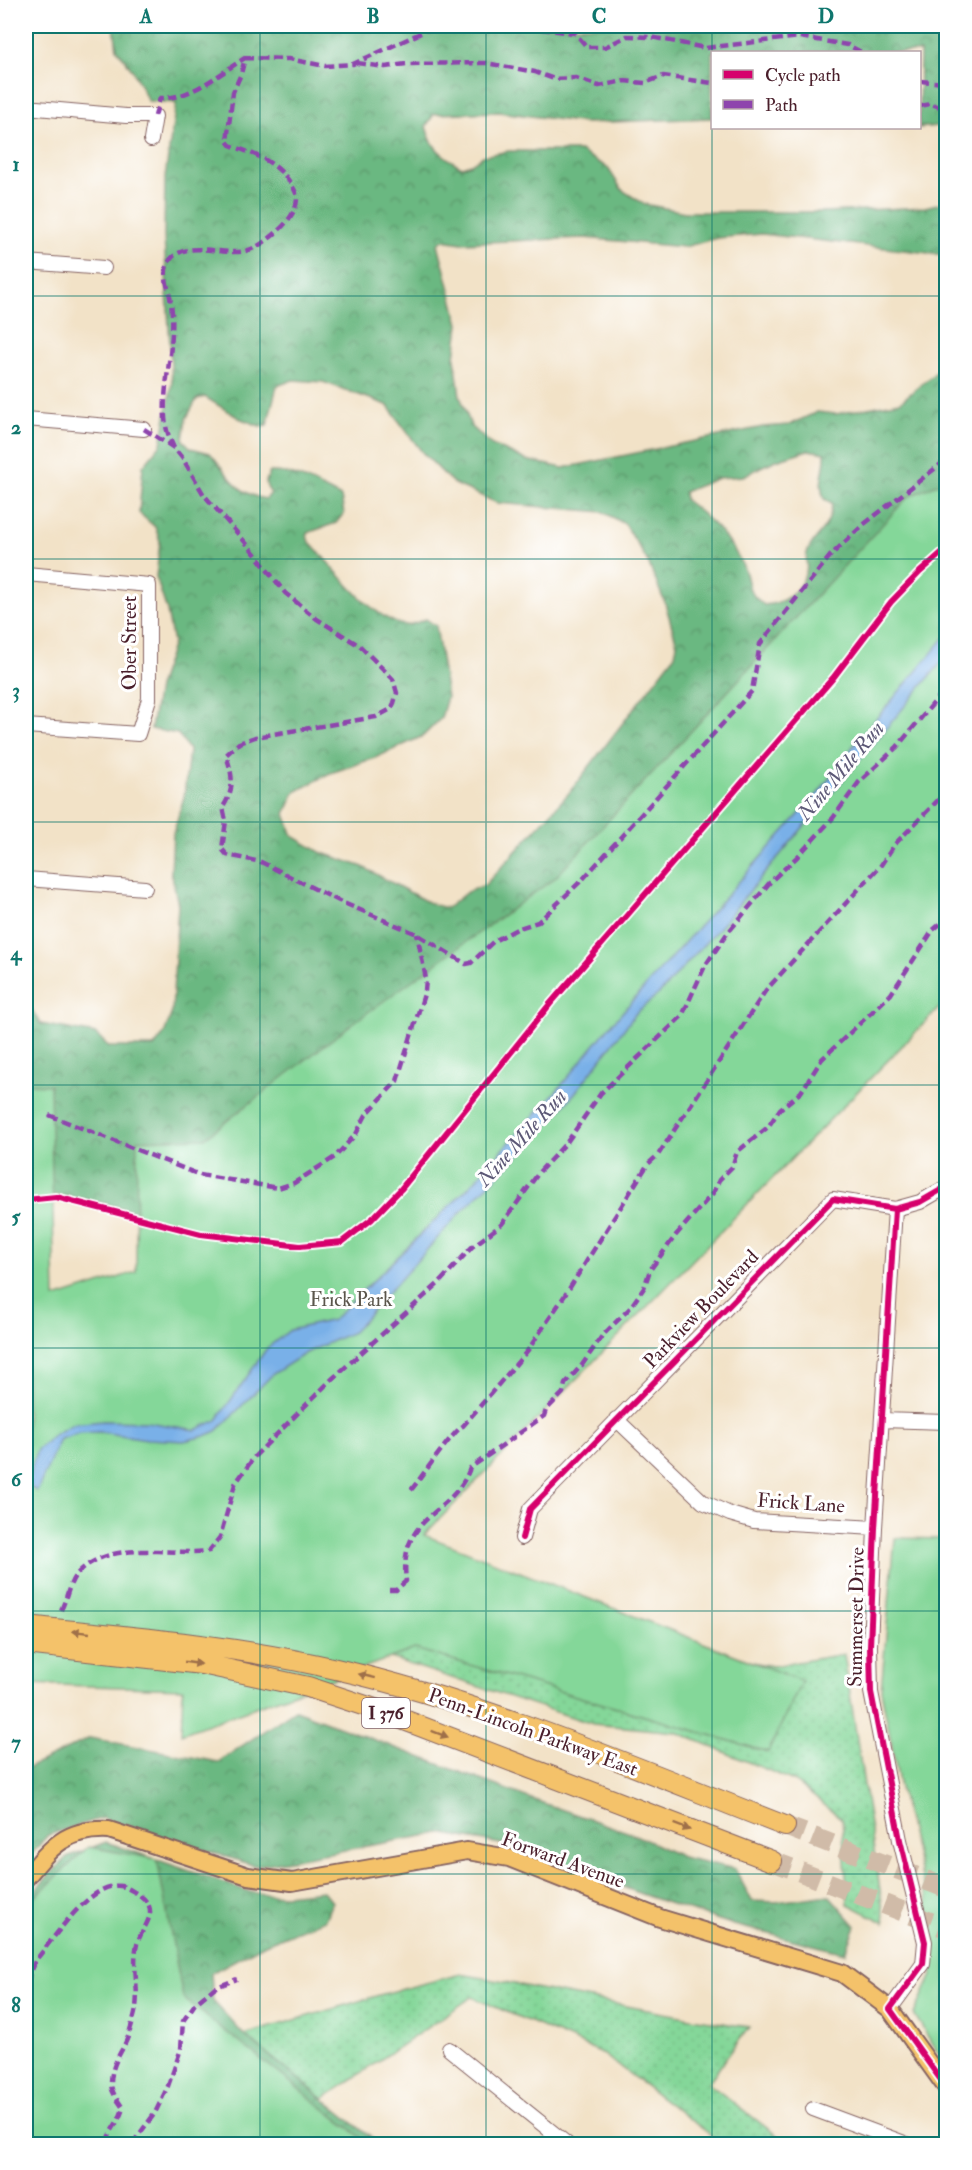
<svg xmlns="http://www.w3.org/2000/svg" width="972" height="2170" viewBox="0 0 972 2170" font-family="'IM FELL Double Pica',serif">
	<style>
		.grass { fill: url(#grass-dots); stroke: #677b62; stroke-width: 1.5 }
		.forest { fill: url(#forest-crowns); stroke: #5a6c56; stroke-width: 1.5; fill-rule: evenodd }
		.park { fill: #84d799; stroke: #677b62; stroke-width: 1.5 }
		.water { fill: #79b0e8; stroke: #62688a; stroke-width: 1.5 }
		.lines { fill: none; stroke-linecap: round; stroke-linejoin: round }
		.highway-tunnel { stroke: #d0bba8; stroke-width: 20; stroke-dasharray: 20 10; stroke-linecap: butt }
		.minor-casing { stroke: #856362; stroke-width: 16 }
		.major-casing { stroke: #856362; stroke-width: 20 }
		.highway-casing { stroke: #856362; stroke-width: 22 }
		.minor { stroke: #fff; stroke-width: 14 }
		.major { stroke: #f4c26a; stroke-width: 16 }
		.highway { stroke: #f4c26a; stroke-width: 20 }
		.quiet { stroke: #8e44ad; stroke-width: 4.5; stroke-dasharray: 9 4.5; stroke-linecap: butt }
		.cycleway-casing { stroke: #fff; stroke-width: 10 }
		.cycleway { stroke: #d6006c; stroke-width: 6 }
		.oneway { fill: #9f704a }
		.grid { fill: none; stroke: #0f766e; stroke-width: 1.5; stroke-opacity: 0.55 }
		.labels { text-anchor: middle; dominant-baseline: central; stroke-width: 6; stroke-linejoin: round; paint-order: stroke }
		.shield { fill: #fff; stroke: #80626b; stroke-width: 1.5 }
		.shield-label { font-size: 18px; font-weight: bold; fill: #4a1f2b }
		.street-label { font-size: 20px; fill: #4a1f2b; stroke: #fff }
		.park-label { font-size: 20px; fill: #5b564c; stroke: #fff }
		.water-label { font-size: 21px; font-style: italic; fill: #5d5977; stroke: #fff }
		.neatline { fill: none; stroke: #0f766e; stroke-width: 2 }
		.grid-label { font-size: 20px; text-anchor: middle; font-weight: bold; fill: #0f766e }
	</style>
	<defs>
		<pattern id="grass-dots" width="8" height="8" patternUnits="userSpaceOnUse" patternTransform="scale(1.5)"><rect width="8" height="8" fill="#84d799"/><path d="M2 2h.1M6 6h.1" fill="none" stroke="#74b884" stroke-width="1.8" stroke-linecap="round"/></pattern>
		<pattern id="forest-crowns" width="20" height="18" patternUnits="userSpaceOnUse" patternTransform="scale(1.5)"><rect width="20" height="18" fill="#6bb881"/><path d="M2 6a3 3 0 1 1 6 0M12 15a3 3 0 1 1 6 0" fill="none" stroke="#5a956a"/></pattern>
	</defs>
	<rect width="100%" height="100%" fill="#fff"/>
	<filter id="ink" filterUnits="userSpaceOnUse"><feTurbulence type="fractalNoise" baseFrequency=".0167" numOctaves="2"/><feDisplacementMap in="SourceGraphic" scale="12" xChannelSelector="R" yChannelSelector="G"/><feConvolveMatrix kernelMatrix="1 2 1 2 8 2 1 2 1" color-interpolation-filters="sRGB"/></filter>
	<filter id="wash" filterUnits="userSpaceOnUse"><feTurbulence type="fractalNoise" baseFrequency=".008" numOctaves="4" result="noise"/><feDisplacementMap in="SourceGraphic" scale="24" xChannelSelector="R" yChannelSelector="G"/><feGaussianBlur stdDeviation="1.35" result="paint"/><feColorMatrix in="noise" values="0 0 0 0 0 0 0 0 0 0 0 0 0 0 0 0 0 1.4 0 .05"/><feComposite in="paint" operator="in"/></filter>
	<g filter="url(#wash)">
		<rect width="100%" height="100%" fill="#f2e2c7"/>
		<path class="grass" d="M594 1632 773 1666 844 1654 885 1923 848 1904 842 1819 794 1781 676 1732 593 1724 341 1642Z
			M461 1974C558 1991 652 2014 749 2027L708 2083 788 2144H723L600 2052 472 1997 323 2099 244 2035 383 1994Z"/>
		<path class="forest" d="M114 26H946V125L919 128 920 52H712V118L586 123 499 112 434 114 426 126C431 148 442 156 462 167L471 164 483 156 509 151H580L608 168 622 190 644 204 685 212H825L925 207 946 202V255L762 234 717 238 684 247 584 238 462 243 443 240 438 244 459 324 455 358 460 396 471 426 492 445 526 460 563 468 763 427 789 425 817 412 836 414 900 402 946 364V530L837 640 160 1219C113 1206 74 1192 26 1196V1008L31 1009 41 1024 96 1034 109 1047H154L164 1034 172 1012 178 904 171 872 173 834 184 797 189 750 178 734 151 729 158 687 173 643 167 611 156 577 160 541 155 527 139 513 143 466 161 444 172 383 164 236 165 177 176 103 148 101 133 71 117 49ZM293 380 323 382 387 405 422 452 453 483 497 503 603 512 625 524 648 562 665 603 677 644 675 655 569 793 485 885 467 892 447 908 431 904 363 867 320 852 293 836 285 814 295 792 328 774 377 757 423 736 441 718 447 697 436 626 426 619C420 621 411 626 404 625 371 619 331 564 308 540L307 533 336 523 344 513 341 497C319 486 295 471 270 472 265 481 264 485 271 493L266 499C235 494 229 474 210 453L191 448 183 440 186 419 197 399 205 397 239 418 262 427 267 425 277 386ZM808 450 825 453C826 472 817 479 824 499L832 503C831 530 813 535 807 553 805 559 808 566 806 572 800 592 783 604 764 605 742 587 753 587 743 566 730 538 709 518 685 500L684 492 718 478 743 476 776 460Z
			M295 1710 534 1800 633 1834 682 1857 735 1869 752 1901 776 1902 829 1895 856 1926 845 1953 734 1925 641 1894 528 1849 440 1833 256 1866 102 1818 48 1835 26 1860V1769L90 1738 218 1762Z
			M106 1842 253 1893 285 1895 323 1891 332 1902 325 1920 265 1944 211 1973 213 2001 244 2035 379 2144H26V1909L39 1886 67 1857Z"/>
		<path class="park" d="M946 480V1001L424 1535 802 1681 768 1752 415 1649 181 1734 183 1689 26 1684V1084L50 1085 55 1298 136 1272 137 1140 205 1138 353 1023 555 878 908 497Z
			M895 1538 946 1539V2066L914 2014 932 1975 927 1898 901 1793 881 1690Z
			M88 1847 157 1859 183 1998 369 2144H26V1906Z"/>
		<path class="water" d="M946 636V657L718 929 660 993 637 1012 575 1093 536 1138 461 1212 353 1332 306 1353 273 1374 217 1431 205 1436 184 1441 147 1439 100 1432 80 1433 60 1439 37 1491 26 1485 37 1450 55 1434 73 1424 103 1421 147 1422 196 1430 217 1420 267 1348 290 1330 333 1320 469 1187 559 1088 610 1026 820 791 854 745Z"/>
	</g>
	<g filter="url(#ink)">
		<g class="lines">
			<path class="highway-tunnel" d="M785 1826 946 1888
				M772 1861 946 1928"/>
			<defs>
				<path id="minor" d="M26 107 126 116H155L151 140
					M26 262 104 268
					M26 419 144 429
					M26 574 149 585V699L138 734 26 726
					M26 879 145 888
					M616 1419 703 1502 730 1514 754 1521 875 1528
					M882 1420 946 1422
					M522 1538 530 1509 833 1199 895 1209 920 1202 946 1187
					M890 2009 923 1964 925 1942 900 1840 871 1692 870 1646 875 1528 895 1209
					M449 2049 567 2144
					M813 2109 907 2144"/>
				<path id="major" d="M26 1878C51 1847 66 1828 109 1830L248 1876 292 1882 467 1851 509 1858 660 1918 842 1973 890 2009 946 2087"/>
				<path id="highway" d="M26 1626C129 1637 234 1645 336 1669 490 1704 638 1769 785 1826
					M26 1644 202 1664 308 1687 378 1710 772 1861"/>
			</defs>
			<use href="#minor" class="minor-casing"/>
			<use href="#major" class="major-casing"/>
			<use href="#highway" class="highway-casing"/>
			<use href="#minor" class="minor"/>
			<use href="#major" class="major"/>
			<use href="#highway" class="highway"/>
			<path class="quiet" d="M514 26 575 33 587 47H605L627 36 651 37 705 48 799 37 848 45 861 52
				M357 63 385 67 406 64 486 63 535 72 554 79 576 78 599 86 624 81 645 83 663 76 712 83
				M920 81 946 83
				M920 106 931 104 946 109
				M155 116 160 98C191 99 219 74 245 58
				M144 429 174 448 183 459 204 495 252 550 285 593 317 619 360 646 393 679 397 693 394 703 391 709 376 717 255 737 239 743 226 755C233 776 235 788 223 807L226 821 222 849 227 855 261 862 339 901 417 934 466 964 471 963 494 941 519 928 538 922 583 879 752 691 760 644 831 555 863 525 946 460
				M174 448C171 441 167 433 166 426 160 389 177 344 171 304 170 288 160 274 170 260 187 238 226 258 249 250 267 244 306 212 295 191 281 163 257 155 230 145L227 141 233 92 241 74 245 58 289 59 325 66 353 64 436 26
				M49 1115 200 1175 278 1188 294 1183 335 1157 356 1134 366 1115 397 1081 425 991 426 979 417 934
				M411 1490C421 1478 454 1430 463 1426L528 1350 567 1292 648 1164 658 1155 766 990 881 865 895 844 946 792
				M389 1590H396L406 1581C398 1514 452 1517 470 1468L544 1416 546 1410 563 1393 565 1384 582 1365 602 1336 629 1309 644 1288 650 1270 676 1235 713 1193 719 1180 732 1167 737 1152 768 1127 780 1109 801 1092 822 1059 891 994 933 930 946 919
				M61 1610C66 1601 69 1584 75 1576 108 1538 166 1556 209 1551L220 1537 235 1484 255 1456 332 1379 438 1284 472 1247 502 1224 540 1171 567 1142 601 1093 682 1016 705 966 726 935 771 881 797 857 833 818 859 782 897 747 946 688
				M26 1996 30 1972 35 1961C53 1940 97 1870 129 1889 136 1893 145 1897 149 1906 154 1918 140 1932 137 1944 132 1966 139 1987 136 2007 135 2016 131 2026 129 2034 123 2052 111 2062 111 2084 111 2092 119 2102 123 2108 119 2123 110 2129 106 2144
				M132 2144 155 2113 168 2086 181 2049 183 2021 195 2004 214 1988 237 1979"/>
			<defs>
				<path id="cycleway" d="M26 1200 56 1197 201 1234 300 1246 342 1242 372 1219 401 1189 550 1004 833 678 891 602 920 572 946 549
					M895 1209 875 1528 870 1646 871 1692 900 1840 925 1942 923 1964 890 2009 946 2087
					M522 1538 530 1509 833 1199 895 1209 920 1202 946 1187"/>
			</defs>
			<use href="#cycleway" class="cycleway-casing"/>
			<use href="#cycleway" class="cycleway"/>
		</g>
		<defs><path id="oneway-solid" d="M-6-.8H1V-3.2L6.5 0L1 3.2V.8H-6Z" transform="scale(1.5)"/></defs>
		<g class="oneway">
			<use href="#oneway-solid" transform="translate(81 1632) rotate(-174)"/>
			<use href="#oneway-solid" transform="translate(193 1663) rotate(8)"/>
			<use href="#oneway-solid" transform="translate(367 1676) rotate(-166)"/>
			<use href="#oneway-solid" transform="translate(440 1734) rotate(21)"/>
			<use href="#oneway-solid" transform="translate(682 1827) rotate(21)"/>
		</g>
	</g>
	<path class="grid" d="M260 26V2144M486 26V2144M712 26V52M712 52V128M712 128V2144M26 296H946M26 559H946M26 822H946M26 1085H946M26 1348H946M26 1611H946M26 1874H946"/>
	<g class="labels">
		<rect class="shield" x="362" y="1698" width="48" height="30" rx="4.5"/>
		<g class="shield-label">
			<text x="386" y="1713">I 376</text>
		</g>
		<g class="street-label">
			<text transform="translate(129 643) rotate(-90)">Ober Street</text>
			<text transform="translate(701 1309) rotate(-46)">Parkview Boulevard</text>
			<text transform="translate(801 1503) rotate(4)">Frick Lane</text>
			<text transform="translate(856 1617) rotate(-89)">Summerset Drive</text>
			<text transform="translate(533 1732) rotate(20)">Penn-Lincoln Parkway East</text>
			<text transform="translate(563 1860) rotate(20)">Forward Avenue</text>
		</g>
		<g class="park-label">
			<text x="351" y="1299">Frick Park</text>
		</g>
		<g class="water-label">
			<text transform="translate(841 771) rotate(-50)">Nine Mile Run</text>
			<text transform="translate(522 1138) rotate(-48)">Nine Mile Run</text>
		</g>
	</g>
	<rect width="972" height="2170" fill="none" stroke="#fff" stroke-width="66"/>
	<rect x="711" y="51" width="210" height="78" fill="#ffffff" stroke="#b7a5aa" stroke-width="1.5"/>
	<rect x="723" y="70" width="30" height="9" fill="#d6006c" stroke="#b7a5aa" stroke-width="1.5"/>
	<text x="765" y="81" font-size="18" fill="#4a1f2b">Cycle path</text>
	<rect x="723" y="100" width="30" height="9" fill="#8e44ad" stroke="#b7a5aa" stroke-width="1.5"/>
	<text x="765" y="111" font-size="18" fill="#4a1f2b">Path</text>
	<rect x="33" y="33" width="906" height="2104" class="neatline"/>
	<g class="grid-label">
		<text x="146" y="23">A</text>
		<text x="373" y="23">B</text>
		<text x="599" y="23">C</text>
		<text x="826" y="23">D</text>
		<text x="16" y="171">1</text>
		<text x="16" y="434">2</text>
		<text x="16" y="697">3</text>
		<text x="16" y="960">4</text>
		<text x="16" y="1223">5</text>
		<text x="16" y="1486">6</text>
		<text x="16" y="1749">7</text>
		<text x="16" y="2012">8</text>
	</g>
</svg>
